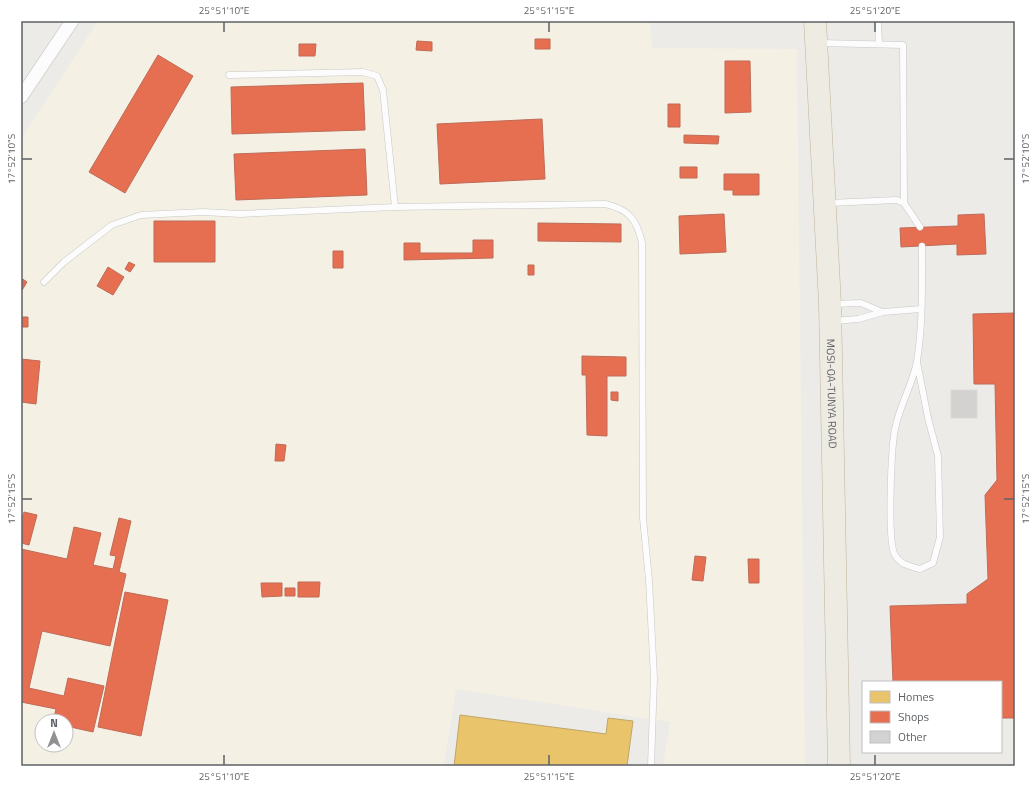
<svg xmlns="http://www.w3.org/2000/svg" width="1036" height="787" viewBox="0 0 1036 787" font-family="'Titillium Web',sans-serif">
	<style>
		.commercial { fill: #f4f0e3; fill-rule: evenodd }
		.homes { fill: #e9c46a; stroke: #bfa668 }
		.shops { fill: #e76f51; stroke: #be6b57 }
		.building { fill: #d3d2d1; stroke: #dcdad7 }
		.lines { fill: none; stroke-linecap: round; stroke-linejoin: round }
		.lane-casing { stroke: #c7c7c7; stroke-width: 7 }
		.street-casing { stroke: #c7c7c7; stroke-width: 14 }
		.highway-casing { stroke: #c0b399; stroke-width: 23 }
		.lane { stroke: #fcfcfc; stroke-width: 6 }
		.street { stroke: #fcfcfc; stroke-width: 13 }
		.highway { stroke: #eeebe3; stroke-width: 22 }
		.ticks { fill: none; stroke: #5e6165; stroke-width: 1.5 }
		.labels { text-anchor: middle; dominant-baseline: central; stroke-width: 4; stroke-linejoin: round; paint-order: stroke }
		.street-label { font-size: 11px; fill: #5e6165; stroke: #fff }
		.neatline { fill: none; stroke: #5e6165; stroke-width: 1.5 }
		.ticks-label { font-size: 10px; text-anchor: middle; fill: #5e6165 }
	</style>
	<rect width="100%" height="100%" fill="#ecebe8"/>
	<path class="commercial" d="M98 21H650L652 48 797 49 805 766H663L670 722 456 689 444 766H21V139ZM42 721H66V745H42Z"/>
	<path class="homes" d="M460 715 606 734 608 718 633 721 627 766H454Z"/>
	<path class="shops" d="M535 39H550V49H535Z
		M417 41 432 42V51L416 50Z
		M299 44H316L315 56H299Z
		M158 55 193 76 125 193 89 172Z
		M725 61H750L751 112 725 113Z
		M363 83 365 130 232 134 231 87Z
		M668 104H680V127H668Z
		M542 119 545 179 440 184 437 124Z
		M684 135 719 136 718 144 684 143Z
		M365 149 367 195 236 200 234 154Z
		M680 167H697V178H680Z
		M724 174H759V195H733V190H724Z
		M724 214 726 252 680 254 679 216Z
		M984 214 986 254 957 255V244L901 247 900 228 958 226V215Z
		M154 221H215V262H154Z
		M538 223 621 224V242L538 241Z
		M473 240H493V258L404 260V243H420V253H473Z
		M333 251H343V268H333Z
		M129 262 135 265 130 272 125 269Z
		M528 265H534V275H528Z
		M108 267 124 277 113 295 97 286Z
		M21 278 27 282 21 292Z
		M1015 313V718H1001V682H893L890 606 967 604V594L988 579 985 495 997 480 995 384H974L973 314Z
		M21 317H28V327H21Z
		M582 356 626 357V376H607V436L587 435 586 375H582Z
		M21 359 40 361 36 404 21 402 22 380H21Z
		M611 392H618V401L611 400Z
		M276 444 286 445 284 461H275Z
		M24 512 37 515 29 545 21 543V523Z
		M119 518 131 521 119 572 126 574 110 646 42 631 29 688 64 696 68 678 104 686 93 732 66 726V721H53L56 709 21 702V549L67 559 74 527 101 533 93 565 113 569 116 556 110 555Z
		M695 556 706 557 703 581 692 580Z
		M748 559H759V583H749Z
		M298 582H320L319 597H298Z
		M261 583H282V596L262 597Z
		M285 588H295V596H285Z
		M125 592 168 600 141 736 98 727Z"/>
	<path class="building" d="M951 390H977V418H951Z"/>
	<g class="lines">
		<defs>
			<path id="lane" d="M878 21 879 44
				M821 43 903 45 904 203
				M229 75 363 72 377 76 383 90 395 207
				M829 203 897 200 904 203 920 227
				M44 282 64 262 112 225 141 215 203 212 240 214 395 207 605 204C629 209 637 220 642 243L643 518 649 580 654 678 651 766
				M833 304 861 303 882 312
				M834 321 858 319 883 312 921 309
				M917 362 928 418 938 456 940 537 933 563 920 569C909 566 901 565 895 555 887 542 891 442 896 425 901 403 913 383 917 361 923 324 922 284 922 246"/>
			<path id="street" d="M21 97 72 21"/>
			<g id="highway">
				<path id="s1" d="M815 21 830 304 839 766"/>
			</g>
		</defs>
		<use href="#lane" class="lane-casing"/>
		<use href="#street" class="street-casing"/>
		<use href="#highway" class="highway-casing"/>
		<use href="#lane" class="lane"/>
		<use href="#street" class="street"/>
		<use href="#highway" class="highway"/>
	</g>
	<path class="ticks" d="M224 22V32M549 22V32M875 22V32M22 159H32M1004 159H1014M22 499H32M1004 499H1014M224 755V765M549 755V765M875 755V765"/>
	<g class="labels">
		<g class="street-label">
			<text stroke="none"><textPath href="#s1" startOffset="373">MOSI-OA-TUNYA ROAD</textPath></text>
		</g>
	</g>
	<rect width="1036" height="787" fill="none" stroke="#ffffff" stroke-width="44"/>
	<rect x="862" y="681" width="140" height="72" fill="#ffffff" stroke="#bfc0c1"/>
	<rect x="870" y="691" width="20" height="12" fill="#e9c46a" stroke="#bfc0c1"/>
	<text x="898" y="701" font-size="12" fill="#5e6165">Homes</text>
	<rect x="870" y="711" width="20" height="12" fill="#e76f51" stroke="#bfc0c1"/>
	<text x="898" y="721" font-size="12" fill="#5e6165">Shops</text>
	<rect x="870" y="731" width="20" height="12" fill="#d3d2d1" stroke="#bfc0c1"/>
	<text x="898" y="741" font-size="12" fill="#5e6165">Other</text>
	<g transform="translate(54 733)"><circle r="19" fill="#ffffff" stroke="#bfc0c1"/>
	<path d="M0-3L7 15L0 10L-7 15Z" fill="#909193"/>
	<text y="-6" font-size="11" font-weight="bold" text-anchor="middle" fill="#5e6165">N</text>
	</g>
	<rect x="22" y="22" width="992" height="743" class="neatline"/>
	<g class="ticks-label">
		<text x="224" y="14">25°51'10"E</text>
		<text x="549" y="14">25°51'15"E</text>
		<text x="875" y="14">25°51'20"E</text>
		<text transform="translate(11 159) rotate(-90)" y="4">17°52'10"S</text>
		<text transform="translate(1025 159) rotate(-90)" y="4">17°52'10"S</text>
		<text transform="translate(11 499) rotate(-90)" y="4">17°52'15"S</text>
		<text transform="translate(1025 499) rotate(-90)" y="4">17°52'15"S</text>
		<text x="224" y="780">25°51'10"E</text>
		<text x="549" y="780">25°51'15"E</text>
		<text x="875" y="780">25°51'20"E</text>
	</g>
</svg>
